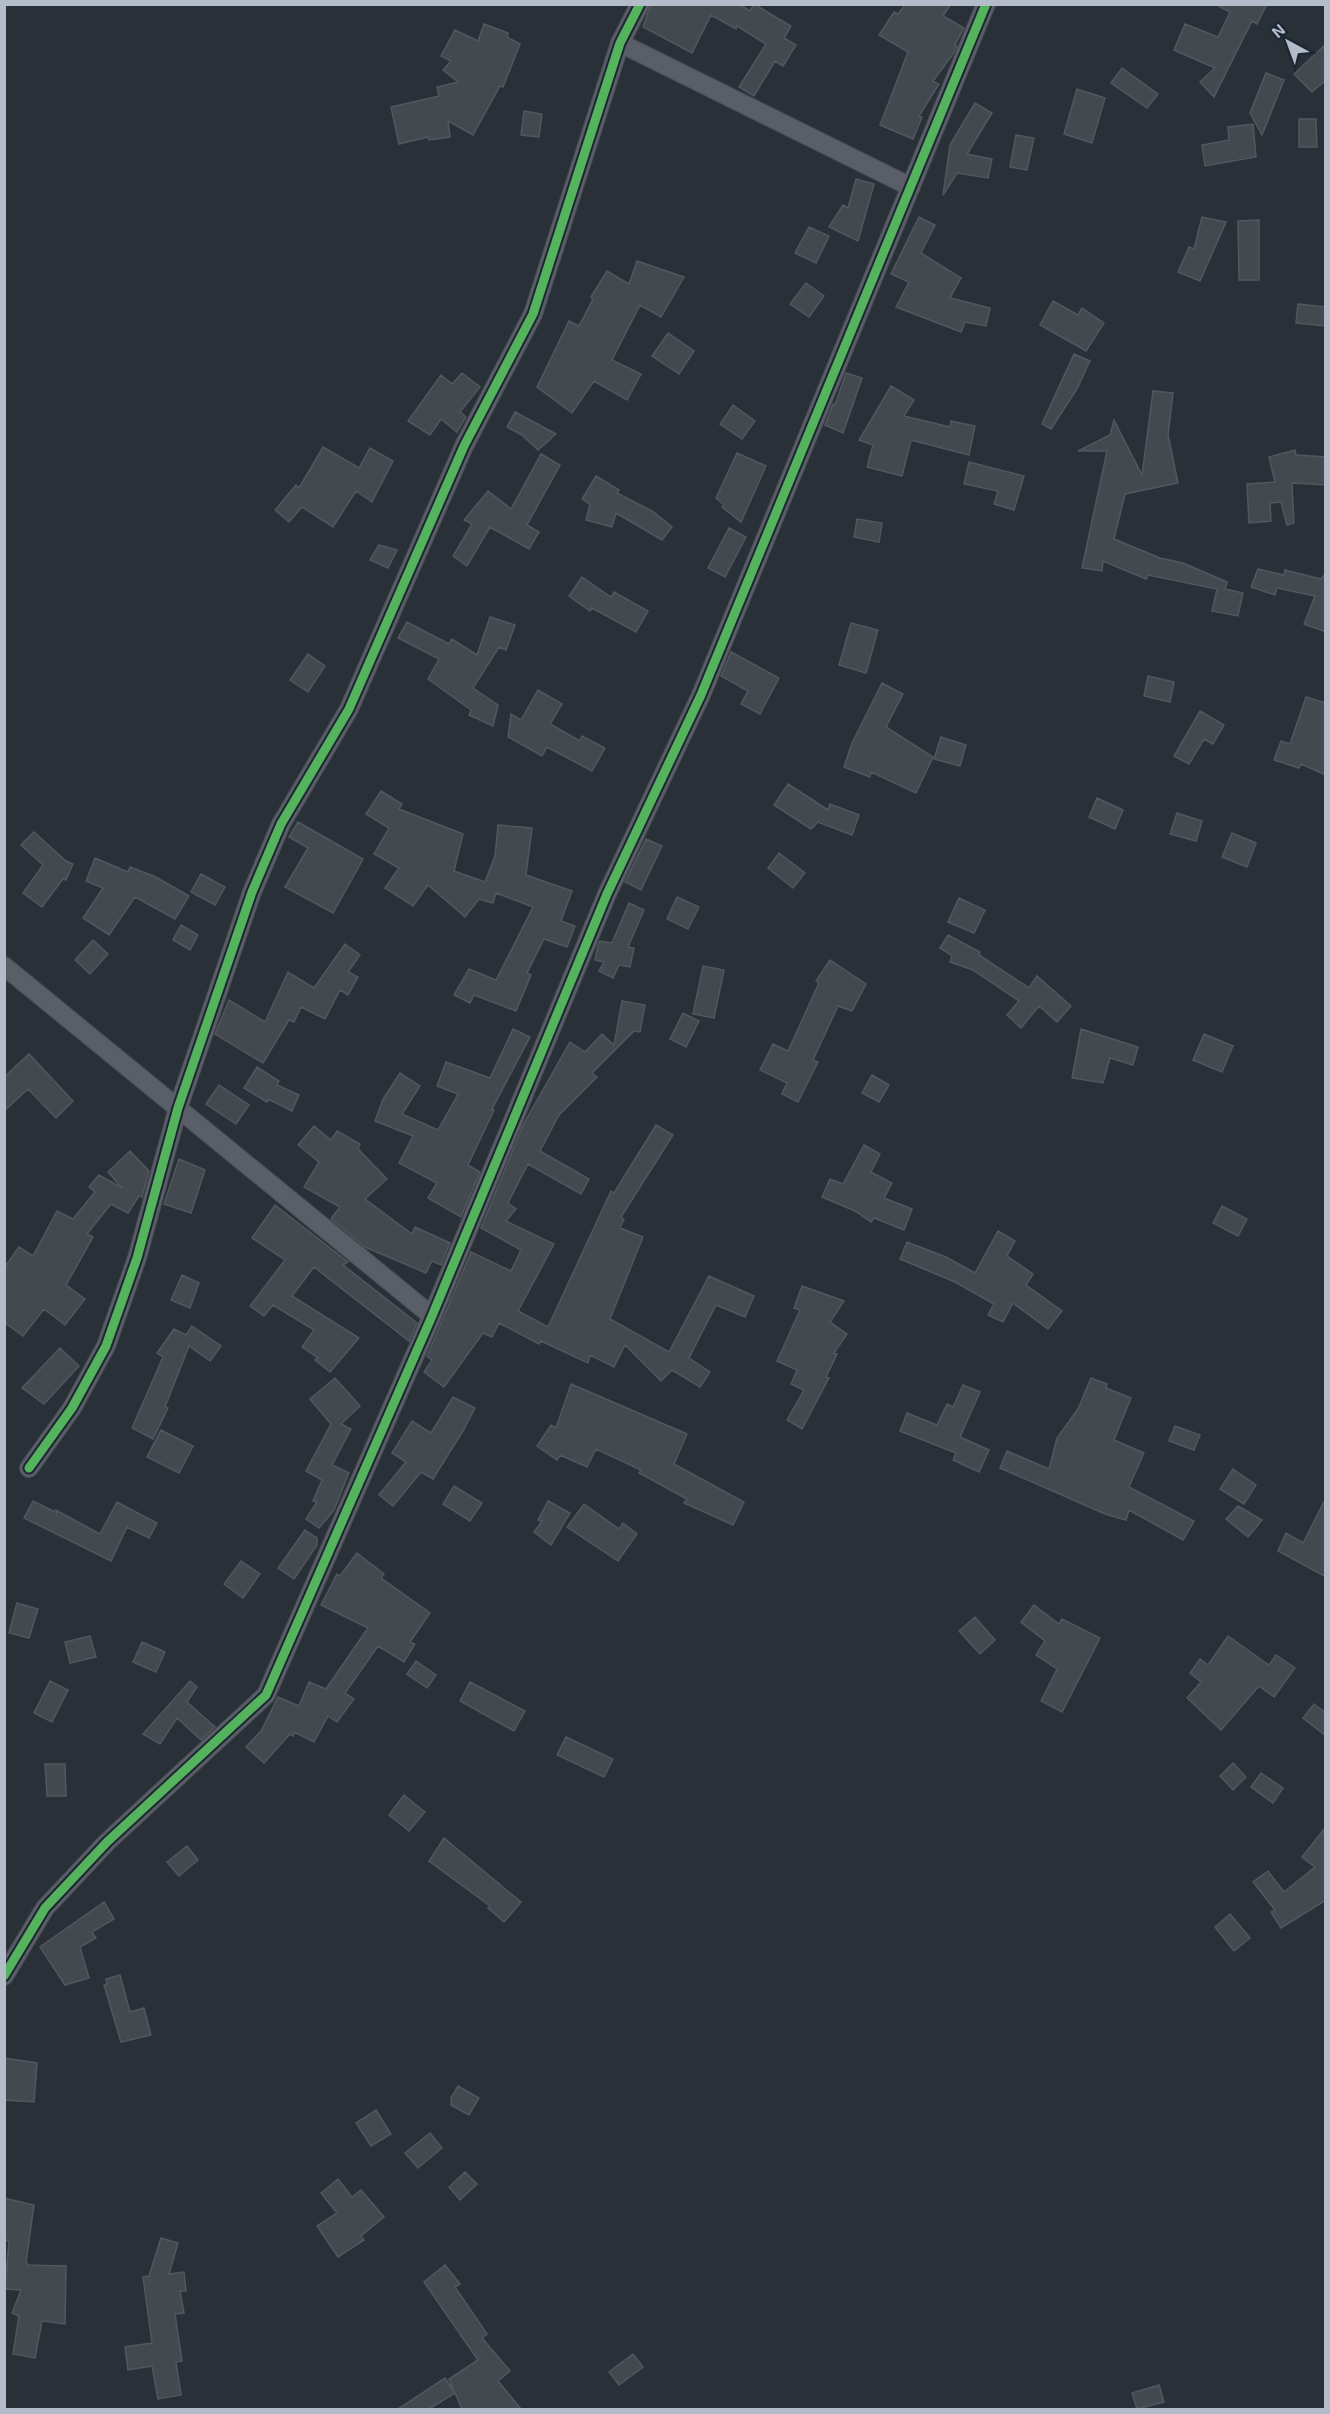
<svg xmlns="http://www.w3.org/2000/svg" width="1330" height="2414" viewBox="0 0 1330 2414" font-family="'Exo 2',sans-serif">
	<style>
		.building { fill: #444950; stroke: #52575f; stroke-width: 1.5 }
		.lines { fill: none; stroke-linecap: round; stroke-linejoin: round }
		.street-casing { stroke: #484c53; stroke-width: 20 }
		.street { stroke: #5a5e66; stroke-width: 18 }
		.cycleway-casing { stroke: #1d2633; stroke-width: 13 }
		.cycleway { stroke: #56b35d; stroke-width: 9 }
	</style>
	<rect width="100%" height="100%" fill="#2a3038"/>
	<path class="building" d="M651 4H739L750 11 754 4 791 26 784 38 796 45 783 66 775 61 754 96 739 87 766 44 737 26 736 29 711 15 692 53 643 27Z
		M906 4H951L943 16 964 28 955 45 957 46 953 54 933 81 939 84 919 116 922 117 913 139 880 125 908 52 879 35 894 12 898 14Z
		M1215 4H1267L1257 24 1252 21 1214 97 1200 82 1215 68 1174 50 1185 24 1218 37 1230 12Z
		M484 24 508 33 507 37 520 44 503 87 500 86 473 135 448 121 450 137 429 140 428 137 399 144 391 107 439 96 437 87 458 82 443 70 451 61 441 56 455 30 478 41Z
		M1326 44V80L1312 92 1294 74Z
		M1122 68 1158 94 1147 108 1111 83Z
		M1266 73 1284 80 1262 135 1250 113Z
		M1077 89 1105 98 1092 143 1064 134Z
		M975 103 992 113 967 154 992 159 988 178 957 173 943 195 950 145Z
		M524 111 542 114 539 137 521 135Z
		M1299 119H1316L1317 147H1299Z
		M1253 124 1256 157 1205 166 1202 145 1229 140 1228 127Z
		M1016 135 1034 138 1027 170 1010 167Z
		M856 179 874 184 858 241 829 227 843 205 848 208Z
		M919 217 935 225 921 253 961 278 950 298 990 308 986 326 965 322 961 332 896 307 909 282 891 274Z
		M1202 217 1226 222 1200 281 1178 272 1189 247 1194 249Z
		M1259 220V280H1239L1238 221Z
		M809 227 829 236 816 263 795 253Z
		M637 261 684 277 661 317 640 305 612 360 641 374 627 400 594 381 572 413 537 387 569 321 579 326 593 299 591 297 607 271 629 284Z
		M806 283 824 296 809 317 790 304Z
		M1053 301 1078 315 1082 308 1104 323 1086 351 1040 325Z
		M1298 304 1326 307V326L1296 323Z
		M668 333 694 351 679 374 652 356Z
		M1074 354 1090 361 1077 389 1051 429 1042 424Z
		M462 373 480 387 460 412 466 417 457 432 441 419 430 435 408 421 441 375 452 384Z
		M846 373 862 378 843 433 825 425 833 404 835 405Z
		M891 386 914 400 904 416 950 427 951 421 975 426 969 455 911 440 902 476 867 467 873 445 859 440Z
		M1153 391 1173 393 1168 435 1178 483 1125 494 1114 539 1160 558 1183 563 1227 582 1225 589 1243 593 1238 616 1212 611 1217 589 1148 575 1146 579 1103 561 1102 571 1082 568 1107 451H1078L1110 435 1114 420 1142 475Z
		M733 405 755 421 742 439 720 424Z
		M515 412 556 434 538 450 522 435 507 427Z
		M323 447 359 468 370 448 393 461 372 502 356 491 333 527 302 507 289 522 275 510 296 485 299 488Z
		M1295 450 1296 455 1326 457V485L1292 483 1294 523 1287 525 1281 502 1270 503 1271 521 1249 523 1247 484 1275 482 1269 457Z
		M737 453 766 466 741 522 722 507 724 505 716 498Z
		M541 454 560 465 527 525 539 532 529 549 490 527 467 566 453 556 472 524 464 520 488 491 511 509Z
		M969 462 1024 476 1014 510 994 504 998 491 964 484Z
		M596 476 619 490 617 493 652 511 672 527 662 540 616 513 612 527 586 520 590 504 582 499Z
		M857 519 882 523 879 542 854 537Z
		M729 528 746 537 725 577 708 568Z
		M379 545 397 550 388 568 370 560Z
		M1258 569 1284 575 1285 570 1321 579 1326 573V632L1304 624 1315 596 1277 588 1275 595 1251 587Z
		M582 577 611 597 614 592 648 611 636 632 592 608 590 611 569 596Z
		M490 617 515 625 506 650 499 647 473 688 498 705 493 726 469 715 471 710 428 679 439 659 398 638 407 622 449 644 452 639 477 655Z
		M851 623 878 630 866 673 839 665Z
		M731 652 779 678 760 714 741 704 748 691 721 676Z
		M308 654 325 666 308 692 290 680Z
		M1148 676 1174 682 1170 702 1144 696Z
		M882 683 903 694 886 727 933 757 916 793 871 772 870 777 844 767 852 743Z
		M538 690 562 704 550 724 580 741 582 736 605 748 592 771 547 747 542 756 508 737 511 714 521 720Z
		M1306 697 1326 703V775L1301 764 1299 768 1274 760 1281 741 1290 744Z
		M1200 711 1224 725 1213 744 1204 739 1189 764 1174 756Z
		M941 737 966 745 960 766 934 759Z
		M788 784 828 810 830 804 859 815 852 835 818 822 811 829 774 805Z
		M381 791 402 804 399 809 463 834 454 871 485 882 495 856 498 825 532 828 526 875 572 891 561 921 575 926 567 947 544 939 527 973 531 975 516 1011 474 995 470 1003 454 995 469 969 496 980 533 907 496 893 493 903 479 899 465 917 428 885 413 906 385 888 399 868 374 854 389 828 366 814Z
		M1097 798 1123 810 1115 829 1089 817Z
		M1177 813 1202 821 1196 841 1170 834Z
		M298 822 363 859 333 913 285 887 308 848 289 837Z
		M34 832 66 861 73 864 66 880 63 879 42 907 23 893 43 865 21 845Z
		M1232 833 1256 843 1247 867 1222 857Z
		M646 839 662 846 641 890 625 882Z
		M779 853 805 873 793 888 768 868Z
		M95 858 128 872 130 867 156 877 189 896 175 919 135 897 109 935 83 918 103 888 86 881Z
		M201 874 225 887 215 905 191 892Z
		M677 897 699 907 688 929 667 919Z
		M959 898 985 910 974 933 948 922Z
		M629 903 644 910 628 947 634 948 630 967 619 965 613 978 599 971 604 962 595 960 598 945 600 941 612 943Z
		M181 925 198 935 190 950 173 940Z
		M948 935 980 952 979 955 1029 988 1037 976 1071 1006 1057 1022 1039 1006 1021 1028 1007 1015 1019 1001 973 970 950 962 952 956 940 948Z
		M93 940 108 954 90 974 75 960Z
		M345 944 360 955 348 972 358 977 348 995 340 990 325 1019 301 1007 294 1022 289 1020 263 1063 215 1034 229 1000 265 1022 288 972 314 988Z
		M830 960 866 984 852 1011 838 1006 813 1060 818 1062 798 1102 782 1094 787 1083 760 1070 773 1044 788 1051 819 983 816 981Z
		M703 966 724 970 714 1018 693 1014Z
		M622 1001 645 1005 640 1032 634 1031 592 1073 597 1077 559 1115 540 1151 589 1179 581 1194 528 1164 508 1203 516 1209 506 1221 554 1244 518 1311 548 1327 611 1191 614 1193 656 1125 673 1135 621 1217 624 1219 620 1228 643 1237 610 1319 669 1352 709 1276 754 1296 745 1317 716 1305 689 1358 710 1372 700 1387 672 1370 661 1381 625 1345 614 1367 590 1355 588 1363 541 1341 539 1344 499 1323 492 1337 483 1333 444 1387 424 1372 432 1360 427 1356 471 1252 511 1271 521 1250 481 1228 523 1125 570 1042 585 1052 602 1034 614 1045Z
		M683 1013 699 1021 686 1047 670 1039Z
		M513 1029 530 1037 492 1109 494 1110 468 1165 480 1172 461 1217 428 1198 437 1183 399 1163 413 1136 375 1121 383 1099 400 1073 420 1086 402 1114 438 1130 458 1094 437 1086 446 1062 490 1078Z
		M1081 1029 1138 1047 1133 1065 1110 1058 1103 1083 1072 1078Z
		M1204 1034 1233 1046 1222 1072 1193 1060Z
		M29 1054 73 1101 56 1118 28 1089 4 1111V1077Z
		M257 1067 279 1081 277 1085 299 1095 292 1111 268 1099 267 1102 244 1088Z
		M872 1075 889 1085 879 1102 862 1093Z
		M219 1085 249 1105 236 1124 206 1104Z
		M314 1126 331 1140 337 1131 360 1144 358 1149 387 1179 365 1199 412 1234 415 1227 450 1243 441 1265 432 1261 426 1273 365 1247 331 1219 340 1207 304 1187 319 1162 298 1145Z
		M864 1145 880 1154 871 1172 892 1183 884 1198 912 1209 904 1230 874 1218 871 1222 855 1211 822 1197 830 1179 843 1184Z
		M130 1151 149 1171 142 1197 139 1196 128 1213 111 1204 87 1234 93 1237 66 1285 85 1299 65 1325 44 1309 23 1336 4 1322V1268L19 1247 33 1256 57 1211 73 1219 95 1192 89 1187 99 1175 122 1188 108 1172Z
		M179 1159 205 1170 191 1213 164 1204Z
		M275 1205 348 1262 343 1265 417 1323 409 1341 314 1267 292 1296 359 1338 330 1372 315 1360 318 1358 302 1347 314 1330 273 1305 264 1316 250 1306 285 1260 252 1238Z
		M1222 1206 1247 1219 1238 1236 1213 1223Z
		M998 1231 1015 1241 1007 1256 1033 1274 1026 1285 1062 1311 1048 1329 1013 1303 1003 1322 988 1315 994 1304 955 1282 900 1259 907 1242 946 1257 975 1273Z
		M182 1275 199 1283 190 1308 171 1300Z
		M802 1286 844 1301 830 1322 847 1334 834 1353 837 1354 826 1377 829 1378 802 1429 787 1420 804 1390 791 1384 797 1370 777 1361 800 1310 794 1308Z
		M192 1326 221 1346 210 1361 189 1346 165 1407 168 1408 153 1439 132 1428 163 1357 157 1353 174 1329 186 1335Z
		M60 1348 79 1366 44 1404 22 1388Z
		M335 1378 360 1406 341 1424 351 1429 332 1465 349 1473 334 1510 319 1528 306 1519 317 1502 313 1501 322 1480 306 1471 331 1424 310 1399Z
		M1091 1378 1107 1384 1106 1388 1131 1398 1114 1440 1144 1453 1129 1487 1194 1521 1183 1540 1129 1510 1126 1520 1105 1514 1000 1468 1007 1451 1049 1469 1057 1438 1078 1409Z
		M571 1384 687 1434 674 1464 744 1502 733 1525 684 1503 687 1499 639 1473 641 1470 596 1449 587 1467 560 1455 557 1460 537 1446 551 1425 556 1428Z
		M963 1385 980 1392 960 1437 989 1450 979 1472 953 1460 956 1453 900 1431 907 1413 937 1425 947 1404 953 1407Z
		M453 1397 475 1408 463 1431 433 1479 421 1472 393 1506 379 1495 406 1462 392 1453 412 1421 431 1433Z
		M1175 1426 1200 1435 1194 1450 1169 1441Z
		M161 1430 193 1446 179 1473 147 1457Z
		M1233 1469 1256 1485 1244 1504 1220 1489Z
		M454 1486 482 1503 470 1521 443 1504Z
		M1326 1498V1577L1278 1551 1286 1533 1303 1543Z
		M33 1501 57 1513 56 1510 100 1534 117 1502 157 1523 149 1538 127 1527 111 1561 24 1518Z
		M548 1501 570 1513 551 1545 534 1532 542 1521 538 1520Z
		M584 1504 619 1529 623 1523 637 1534 618 1561 567 1527Z
		M1238 1506 1262 1520 1248 1537 1226 1519Z
		M305 1530 317 1538V1545L294 1579 278 1568Z
		M357 1553 384 1574 381 1578 430 1613 410 1642 415 1644 404 1662 378 1646 345 1693 354 1699 337 1722 328 1716 314 1742 294 1732 293 1736 290 1734 264 1763 246 1747 261 1731 278 1697 299 1706 309 1682 326 1689 368 1628 321 1605 337 1574 340 1576Z
		M241 1561 260 1574 243 1598 224 1584Z
		M17 1603 38 1609 29 1638 9 1633Z
		M1034 1605 1059 1624 1062 1619 1100 1638 1062 1712 1041 1701 1057 1669 1036 1655 1045 1641 1021 1622Z
		M975 1617 995 1640 980 1654 959 1631Z
		M90 1636 96 1657 70 1663 65 1642Z
		M1228 1636 1269 1665 1276 1655 1295 1668 1274 1697 1259 1686 1221 1730 1187 1698 1201 1682 1190 1673 1200 1659 1208 1665Z
		M142 1642 165 1652 156 1672 133 1662Z
		M416 1661 436 1675 427 1688 407 1674Z
		M50 1681 68 1690 52 1722 34 1713Z
		M190 1681 197 1687 187 1702 215 1727 201 1740 177 1718 160 1744 143 1734Z
		M470 1682 525 1711 514 1731 460 1701Z
		M1314 1704 1326 1713V1736L1303 1718Z
		M566 1737 613 1759 604 1777 557 1755Z
		M1233 1763 1246 1777 1233 1790 1220 1776Z
		M45 1764H65L66 1796H47Z
		M1261 1773 1283 1788 1273 1803 1251 1787Z
		M404 1795 425 1812 409 1831 389 1815Z
		M1326 1827V1900L1281 1928 1271 1912 1275 1910 1253 1882 1268 1871 1284 1892 1315 1867 1302 1857Z
		M444 1838 521 1902 504 1922 488 1908 490 1906 429 1861Z
		M187 1846 198 1860 179 1876 167 1862Z
		M104 1902 114 1919 92 1932 96 1938 80 1947 89 1978 65 1985 40 1947Z
		M1230 1914 1250 1938 1234 1951 1215 1927Z
		M120 1975 130 2012 144 2008 151 2035 121 2042 104 1985 107 1984 106 1979Z
		M4 2058 37 2063 34 2102 4 2100Z
		M458 2086 479 2098 469 2115 451 2105V2098Z
		M376 2110 391 2134 371 2146 356 2123Z
		M430 2133 442 2148 418 2168 405 2153Z
		M465 2172 477 2184 460 2200 449 2187Z
		M338 2179 352 2197 361 2190 384 2217 361 2236 364 2240 338 2257 317 2226 337 2213 321 2193Z
		M4 2198 34 2205 26 2262 28 2265 66 2266 65 2324 42 2321 35 2358 13 2354 19 2316 12 2313 21 2290 5 2289 9 2241 4 2240Z
		M161 2238 178 2243 169 2274 184 2272 186 2291H180L184 2313 175 2314 182 2361 176 2362 181 2395 158 2399 152 2366 128 2370 125 2347 152 2343 143 2277 149 2276Z
		M445 2265 460 2284 455 2287 487 2334 482 2338 510 2371 498 2381 521 2409H462L455 2393 429 2409H398L445 2378 454 2392 449 2379 478 2360 424 2282Z
		M633 2354 643 2367 619 2385 609 2372Z
		M1159 2385 1164 2402 1137 2409 1132 2393Z"/>
	<g class="lines">
		<defs>
			<path id="street" d="M620 43 911 187
				M4 966 432 1316
				M29 1468 72 1408 106 1346 137 1258 178 1108 252 892 281 824 349 709 464 446 533 314 620 43 640 4
				M4 1976 45 1908 107 1842 266 1695 432 1316 607 894 701 695 986 4"/>
		</defs>
		<use href="#street" class="street-casing"/>
		<use href="#street" class="street"/>
		<defs>
			<path id="cycleway" d="M29 1468 72 1408 106 1346 137 1258 178 1108 252 892 281 824 349 709 464 446 533 314 620 43 640 4
				M4 1976 45 1908 107 1842 266 1695 432 1316 607 894 701 695 986 4"/>
		</defs>
		<use href="#cycleway" class="cycleway-casing"/>
		<use href="#cycleway" class="cycleway"/>
	</g>
	<rect width="1330" height="2414" fill="none" stroke="#b4bcc9" stroke-width="12"/>
	<g transform="translate(1288 42) rotate(319)" stroke="#1d2633" stroke-width="4.5" paint-order="stroke">
	<path d="M0-4.5L10 22L0 15L-10 22Z" fill="#b4bcc9"/>
	<text y="-9" font-size="16" font-weight="bold" text-anchor="middle" fill="#b4bcc9">N</text>
	</g>
</svg>
